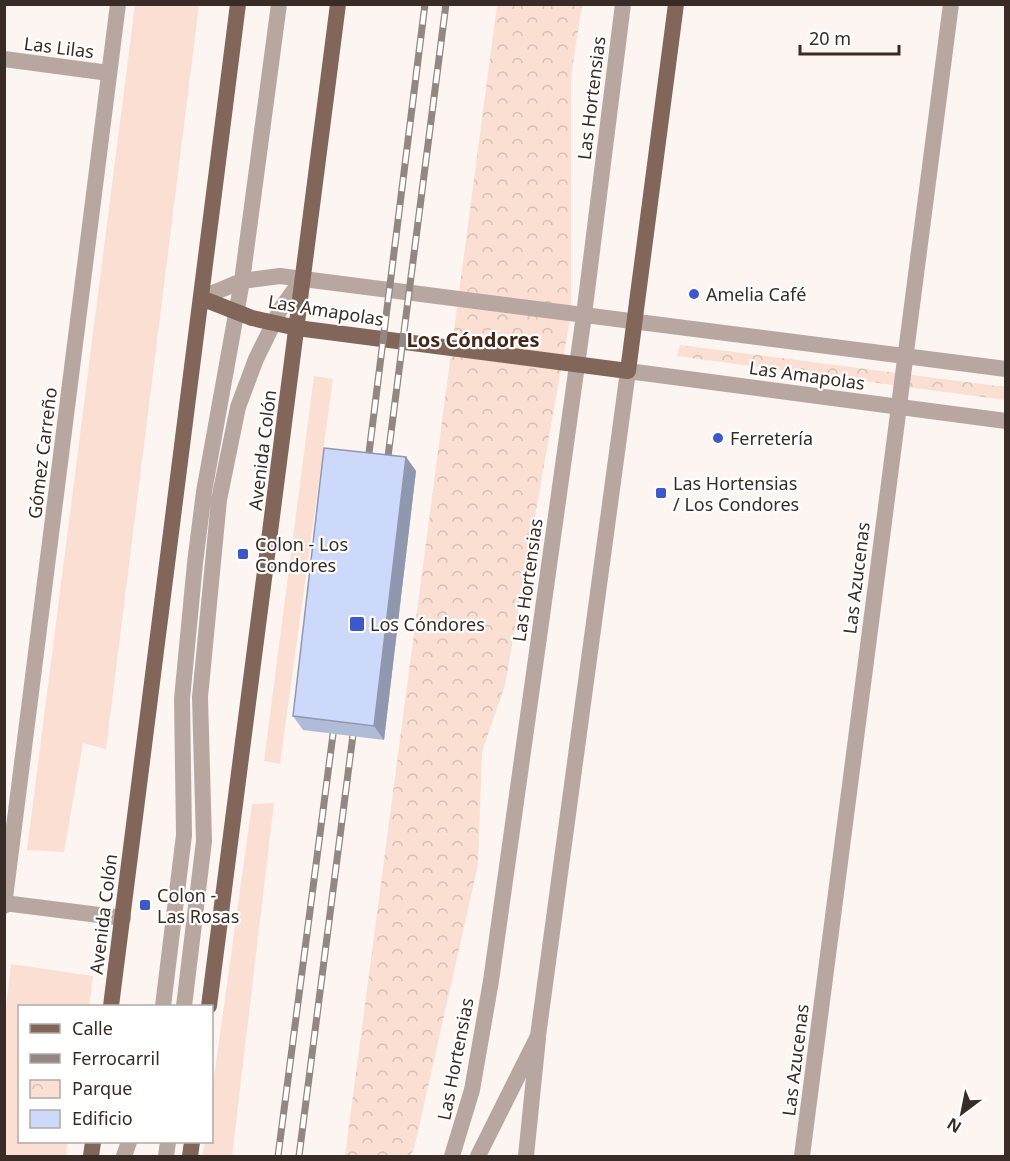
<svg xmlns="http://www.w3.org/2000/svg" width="1010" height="1161" viewBox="0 0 1010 1161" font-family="'Noto Sans',sans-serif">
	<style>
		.grass { fill: #fadfd2 }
		.park { fill: url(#park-crowns) }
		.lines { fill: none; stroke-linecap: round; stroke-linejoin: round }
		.service { stroke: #b7a7a0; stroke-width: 16 }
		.minor { stroke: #b7a7a0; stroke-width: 16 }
		.tertiary { stroke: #b7a7a0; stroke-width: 16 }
		.primary { stroke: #816659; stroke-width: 16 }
		.rail-casing { stroke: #928782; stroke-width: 7 }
		.rail { stroke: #fff; stroke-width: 4.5; stroke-dasharray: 14; stroke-linecap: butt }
		.wall { fill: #b0bbd7 }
		.shaded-wall { fill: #9098af }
		.building { fill: #cdd9fa; stroke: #9098af; stroke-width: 1.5 }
		.poi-dot { fill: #3d58cb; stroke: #fff; stroke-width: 2 }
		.labels { text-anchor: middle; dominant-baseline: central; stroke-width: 4.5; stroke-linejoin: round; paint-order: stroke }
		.street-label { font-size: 18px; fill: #392b25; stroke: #fff }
		.poi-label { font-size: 18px; fill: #392b25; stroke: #fff; text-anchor: start }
		.neighbourhood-label { font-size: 20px; font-weight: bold; fill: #42261a; stroke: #fff }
	</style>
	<defs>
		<pattern id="park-crowns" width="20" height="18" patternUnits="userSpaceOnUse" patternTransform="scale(1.5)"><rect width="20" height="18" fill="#fadfd2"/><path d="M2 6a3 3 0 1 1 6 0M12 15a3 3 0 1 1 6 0" fill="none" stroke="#d7c0b4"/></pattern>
	</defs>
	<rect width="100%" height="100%" fill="#fcf5f1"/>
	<path class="grass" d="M135 5H199L106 749 83 743 64 852 27 850Z
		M314 376 333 379 280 764 264 761Z
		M274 803 232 1156H202L205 1142H212V1092L252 804Z
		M11 964 93 976 89 1006H20V1142H68L66 1156H5L4 1023Z"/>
	<path class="park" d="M497 5H582L571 77V313L505 685 482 752 478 865 414 1149 410 1156H345Z
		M680 345 1005 387V400L677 356Z"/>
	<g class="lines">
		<path class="service" d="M163 1006 184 835 182 699 195 563 204 492 242 281 279 4
			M184 1006 204 841 200 697 219 500 238 407 256 359 280 310 303 278
			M124 1156 129 1142
			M166 1156 168 1142"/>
		<path class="minor" d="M4 59 109 73
			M4 903 123 918
			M526 1156 538 1038
			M802 1156 951 4"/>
		<path class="tertiary" d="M201 298 242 281 280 276 1006 369
			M4 906 118 4
			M452 1156 472 1090 491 981 584 315 623 4
			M478 1156 538 1036 628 371 1006 421"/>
		<path class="primary" d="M201 298 252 318 297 328 628 371 676 4
			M111 1006 238 4
			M209 1006 338 4
			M91 1156 93 1142
			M190 1156 192 1142"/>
		<defs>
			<path id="rail" d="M367 469 425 4
				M386 472 446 4
				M278 1156 335 719
				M299 1156 355 719"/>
		</defs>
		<use href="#rail" class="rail-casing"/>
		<use href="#rail" class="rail"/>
	</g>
	<path class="wall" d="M406 457 416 471 384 740 303 730 293 716Z"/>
	<path class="shaded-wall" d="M406 457 416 471 384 740 374 726Z"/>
	<path class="building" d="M324 448 406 457 374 726 293 716Z"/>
	<g class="poi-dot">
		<circle cx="694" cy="294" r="6"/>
		<circle cx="718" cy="438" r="6"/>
		<rect x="655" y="487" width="12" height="12" rx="3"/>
		<rect x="237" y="548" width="12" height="12" rx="3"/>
		<rect x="349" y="616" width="16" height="16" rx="3"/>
		<rect x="139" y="899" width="12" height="12" rx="3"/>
	</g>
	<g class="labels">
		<g class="street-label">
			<text transform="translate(59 47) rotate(7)">Las Lilas</text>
			<text transform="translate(591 98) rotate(-83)">Las Hortensias</text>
			<text transform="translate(326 310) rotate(9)">Las Amapolas</text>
			<text transform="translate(807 375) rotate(8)">Las Amapolas</text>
			<text transform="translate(262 450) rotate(-83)">Avenida Colón</text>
			<text transform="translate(42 453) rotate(-83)">Gómez Carreño</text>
			<text transform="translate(856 578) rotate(-83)">Las Azucenas</text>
			<text transform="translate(527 580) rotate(-82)">Las Hortensias</text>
			<text transform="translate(103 914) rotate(-83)">Avenida Colón</text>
			<text transform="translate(455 1059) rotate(-79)">Las Hortensias</text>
			<text transform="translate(795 1060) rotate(-83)">Las Azucenas</text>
		</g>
		<g class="poi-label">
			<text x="706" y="294">Amelia Café</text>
			<text x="730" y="438">Ferretería</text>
			<text x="673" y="483">Las Hortensias<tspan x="673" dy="21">/ Los Condores</tspan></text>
			<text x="255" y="544">Colon - Los<tspan x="255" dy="21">Condores</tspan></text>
			<text x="370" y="624">Los Cóndores</text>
			<text x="157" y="895">Colon -<tspan x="157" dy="21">Las Rosas</tspan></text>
		</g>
		<g class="neighbourhood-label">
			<text x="473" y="339">Los Cóndores</text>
		</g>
	</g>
	<rect width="1010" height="1161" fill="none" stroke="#392b25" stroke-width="12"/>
	<rect x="18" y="1005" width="195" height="138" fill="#ffffff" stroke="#b0aaa8" stroke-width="1.5"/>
	<rect x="30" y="1024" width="30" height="9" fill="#816659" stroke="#b0aaa8" stroke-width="1.5"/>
	<text x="72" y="1035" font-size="18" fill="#392b25">Calle</text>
	<rect x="30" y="1054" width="30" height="9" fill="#928782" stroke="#b0aaa8" stroke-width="1.5"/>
	<text x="72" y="1065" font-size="18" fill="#392b25">Ferrocarril</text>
	<rect x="30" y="1080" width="30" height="18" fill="url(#park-crowns)" stroke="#b0aaa8" stroke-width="1.5"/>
	<text x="72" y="1095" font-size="18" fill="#392b25">Parque</text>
	<rect x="30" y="1110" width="30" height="18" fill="#cdd9fa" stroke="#b0aaa8" stroke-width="1.5"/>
	<text x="72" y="1125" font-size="18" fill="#392b25">Edificio</text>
	<g transform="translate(962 1113) rotate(212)" stroke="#ffffff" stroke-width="4.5" paint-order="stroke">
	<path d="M0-4.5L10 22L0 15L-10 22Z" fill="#392b25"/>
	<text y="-9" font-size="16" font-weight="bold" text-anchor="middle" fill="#392b25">N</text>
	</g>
	<path d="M800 45v9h99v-9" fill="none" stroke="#392b25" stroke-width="3"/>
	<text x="809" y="45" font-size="18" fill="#392b25" stroke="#ffffff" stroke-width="4.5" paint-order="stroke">20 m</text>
</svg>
